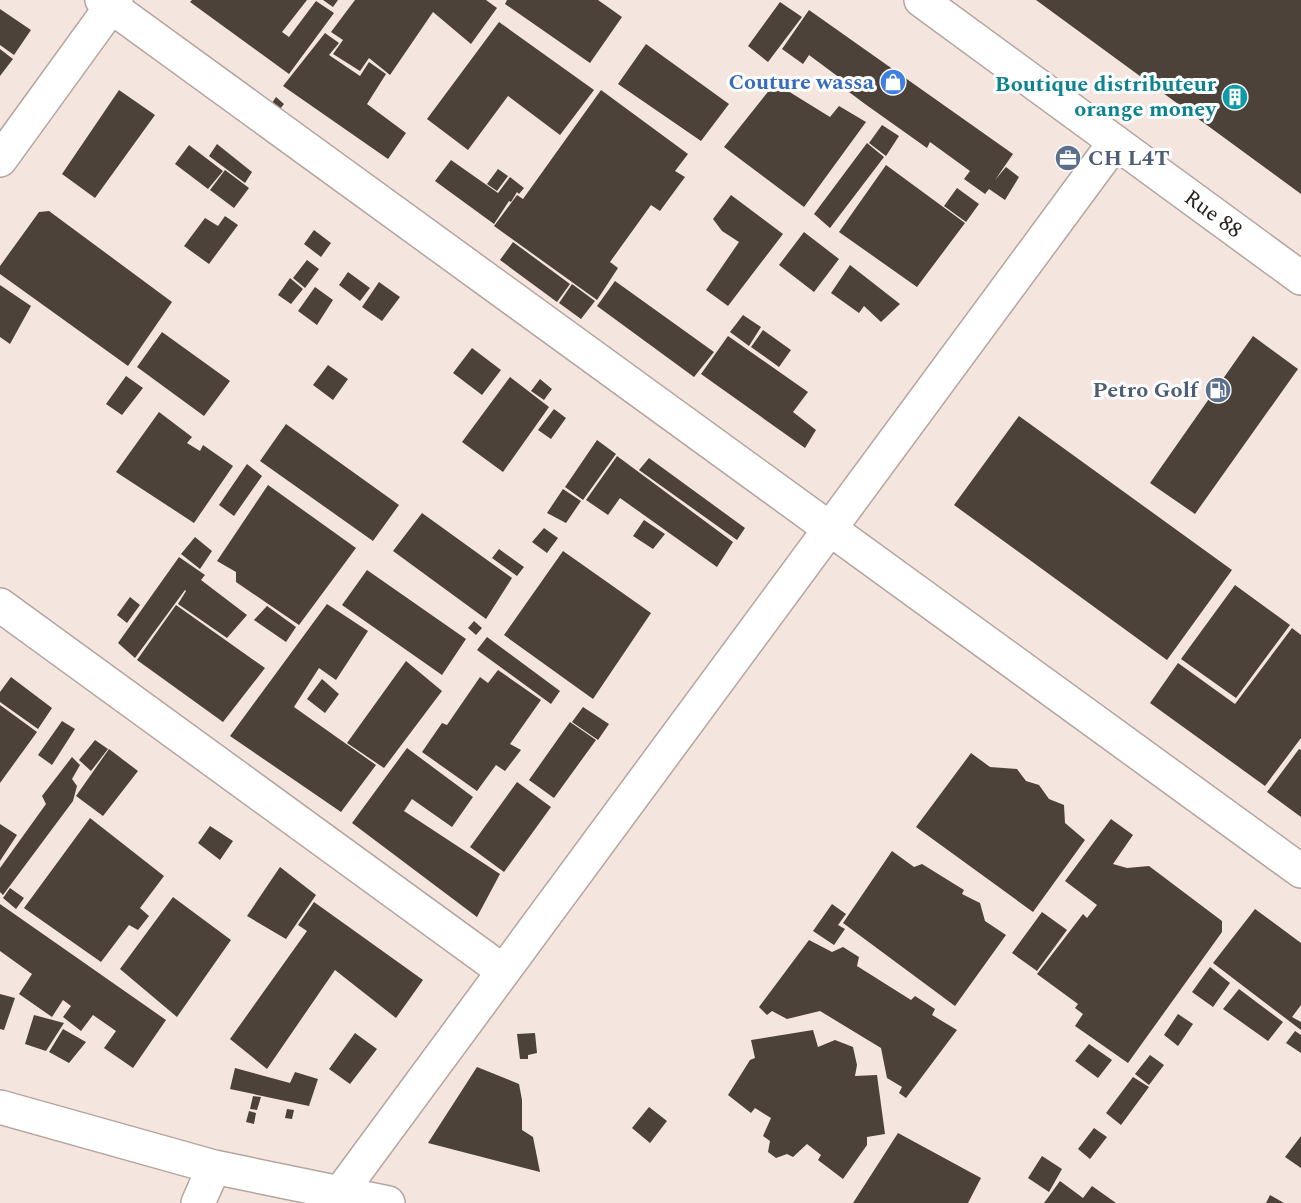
<svg xmlns="http://www.w3.org/2000/svg" width="1301" height="1203" viewBox="0 0 1301 1203" font-family="Spectral,serif">
	<style>
		.building { fill: #4c423a }
		.lines { fill: none; stroke-linecap: round; stroke-linejoin: round }
		.street-casing { stroke: #b4a59f; stroke-width: 36 }
		.secondary-casing { stroke: #b4a59f; stroke-width: 36 }
		.street { stroke: #fff; stroke-width: 33 }
		.secondary { stroke: #fff; stroke-width: 33 }
		.labels { text-anchor: middle; dominant-baseline: central; stroke-width: 6; stroke-linejoin: round; paint-order: stroke }
		.shop-label { font-size: 22px; font-weight: bold; fill: #366cbe; stroke: #fff; text-anchor: end }
		.culture-label { font-size: 22px; font-weight: bold; fill: #0d838f; stroke: #fff; text-anchor: end }
		.service-label { font-size: 22px; font-weight: bold; fill: #4e5e75; stroke: #fff; text-anchor: start }
		.street-label { font-size: 22px; fill: #292421; stroke: #fff }
	</style>
	<rect width="100%" height="100%" fill="#f5e5df"/>
	<path class="building" d="M192 0H307L282 32 289 37 316 1 334 13 289 74 190 2Z
		M323 0H338L333 7Z
		M355 0H486L497 8 471 44 433 12 390 75 369 58 360 71 333 54 343 40 331 32Z
		M507 0H598L622 17 590 63 505 4Z
		M1036 0H1301V194Z
		M780 2 802 17 768 62 748 46Z
		M0 9 31 30 14 55 0 45Z
		M809 10 1013 154 995 180 1006 167 1019 177 1005 200 989 189 985 194 964 179 970 171 930 142 927 148 865 104 845 89 848 84 809 55 803 64 782 49Z
		M499 22 594 90 560 135 508 96 468 150 427 119Z
		M325 33 339 43 329 55 360 76 369 62 386 74 367 104 406 133 388 159 283 86Z
		M646 44 729 104 701 141 618 84Z
		M0 49 13 59 0 76Z
		M775 83 830 117 839 106 866 122 804 207 724 147Z
		M119 90 155 115 95 198 62 174Z
		M601 90 688 154 675 171 685 177 660 211 651 205 610 262 618 268 597 300 494 226 517 195 523 199Z
		M276 97 284 104 280 109 272 103Z
		M882 125 899 136 886 156 869 143Z
		M867 143 884 157 830 228 814 214Z
		M217 144 252 172 245 183 209 156Z
		M189 145 223 171 208 189 175 164Z
		M451 160 498 193 510 177 524 188 519 194 517 192 511 202 509 201 494 224 435 181Z
		M886 165 965 223 917 287 839 232Z
		M498 169 508 176 497 191 487 184Z
		M225 170 249 188 234 208 210 190Z
		M957 188 979 204 966 222 944 206Z
		M731 195 783 234 728 306 706 290 739 242 722 231 713 219Z
		M49 211 172 302 128 366 0 274V266L39 212Z
		M225 216 238 225 209 264 184 246 205 218 218 226Z
		M314 230 331 243 321 257 304 244Z
		M804 232 839 259 814 292 779 265Z
		M513 242 570 284 557 302 500 260Z
		M307 260 319 269 305 288 293 278Z
		M850 265 900 304 881 322 864 306 859 313 831 293Z
		M348 272 370 288 360 301 339 285Z
		M290 278 303 289 291 304 278 295Z
		M615 281 714 352 694 377 597 306Z
		M379 282 400 297 382 321 362 307Z
		M572 284 595 301 581 319 559 303Z
		M0 285 31 306 10 344 0 337Z
		M315 287 333 300 317 325 298 311Z
		M743 315 761 327 749 346 730 332Z
		M763 330 791 350 779 367 751 347Z
		M162 332 230 381 204 416 137 367Z
		M728 336 808 392 793 412 816 430 805 448 701 374Z
		M1253 336 1298 369 1195 514 1150 483Z
		M472 348 501 370 482 395 453 373Z
		M328 365 348 379 333 400 313 385Z
		M126 376 143 388 122 415 106 404Z
		M510 377 549 407 503 472 462 442Z
		M540 379 552 389 544 400 531 391Z
		M554 409 566 418 551 439 538 430Z
		M159 412 192 437 187 443 200 451 203 445 233 466 194 523 116 472Z
		M1019 416 1232 570 1167 660 954 505Z
		M286 424 399 505 373 541 260 461Z
		M597 440 616 454 583 500 565 487Z
		M617 456 733 542 717 567 620 498 608 515 586 500Z
		M649 458 745 528 737 540 639 470Z
		M247 464 262 476 234 516 219 505Z
		M268 485 356 548 299 625 236 582V572L217 561Z
		M563 489 581 501 566 523 547 513Z
		M422 513 512 578 486 619 393 551Z
		M644 520 665 534 653 549 633 536Z
		M544 528 558 538 547 553 532 542Z
		M195 537 212 551 200 569 181 554Z
		M499 549 524 567 517 576 492 558Z
		M563 551 651 613 593 699 504 635Z
		M179 557 205 575 201 580 247 615 227 638 178 604 186 591 185 590 135 658 118 643Z
		M367 570 466 639 442 675 342 605Z
		M1235 585 1290 625 1236 698 1181 659Z
		M130 597 140 605 127 623 117 615Z
		M327 604 368 631 336 680 319 668 294 707 376 765 341 812 230 736Z
		M176 605 265 668 223 722 137 660Z
		M267 606 296 627 286 642 254 620Z
		M474 621 482 628 476 635 468 628Z
		M1292 628 1301 635V738L1265 786 1150 703 1178 663 1235 704Z
		M487 637 560 691 551 704 477 650Z
		M406 661 442 691 384 768 347 743Z
		M498 670 541 700 510 744 521 750 505 771 496 765 477 791 422 752 442 723 447 725 480 677 488 683Z
		M11 677 52 708 38 729 0 702V692Z
		M322 679 339 694 325 713 307 699Z
		M0 705 37 732 0 783Z
		M583 707 609 724 598 740 572 722Z
		M62 721 75 729 52 765 38 755Z
		M570 722 596 740 554 798 529 780Z
		M95 740 108 749 91 771 79 760Z
		M407 748 473 797 452 827 412 799 404 811 500 874 477 917 352 823Z
		M109 749 138 771 103 816 76 796Z
		M1299 749 1301 750V817L1267 792Z
		M971 753 990 767 1017 769 1026 781 1039 785 1049 799 1064 805 1065 823 1085 840 1033 912 916 827Z
		M72 757 80 765 72 779 77 786 73 801 3 895 0 892V868L46 804 42 796Z
		M517 782 551 807 504 872 470 847Z
		M90 818 164 876 140 908 149 916 138 930 129 925 101 962 24 908Z
		M1111 819 1133 835 1113 864 1127 868 1149 866 1222 921V932L1128 1063 1075 1026 1083 1014 1075 1008 1078 1004 1037 974 1083 914 1087 918 1097 905 1065 881Z
		M0 824 17 835 0 861Z
		M210 826 233 841 220 860 198 843Z
		M892 851 914 867 922 864 964 890 962 894 980 903 985 921 1006 935 955 1006 843 923Z
		M280 867 316 895 286 939 247 916Z
		M10 888 24 898 16 909 3 898Z
		M173 897 231 940 177 1017 120 969Z
		M314 902 423 980 396 1018 335 970 267 1069 230 1039 307 931 298 925Z
		M0 904 166 1020 133 1068 104 1048 116 1031 93 1015 81 1031 63 1017 71 1006 63 1000 52 1017 19 994 32 974 0 951Z
		M832 904 846 914 838 925 845 929 834 945 813 931Z
		M1255 909 1301 943V1005L1292 1017 1301 1022V1030L1213 963Z
		M1042 912 1067 930 1037 971 1012 953Z
		M809 940 832 952 843 947 859 957 857 966 911 1000 915 996 935 1009 932 1015 957 1030 906 1098 899 1093 902 1087 887 1078 881 1048 820 1011 787 1019 772 1011 767 1015 759 1007Z
		M1210 967 1230 983 1213 1007 1192 992Z
		M1239 989 1283 1022 1268 1041 1223 1009Z
		M0 994 15 998 4 1030 0 1029Z
		M1178 1014 1193 1024 1178 1046 1164 1035Z
		M34 1015 64 1023 46 1051 25 1044Z
		M63 1029 86 1042 69 1063 49 1052Z
		M813 1030 818 1047 835 1040 853 1047 857 1065 855 1076 877 1075 885 1134 867 1137V1145L843 1179 818 1160 821 1155 807 1144 793 1157 787 1154 776 1158 768 1152 770 1141 763 1136 771 1118 755 1108 751 1113 728 1095 750 1060 755 1058 751 1040Z
		M1295 1031 1301 1035V1053L1286 1043Z
		M355 1033 377 1049 350 1084 329 1069Z
		M535 1033 537 1053 528 1055V1059H520L517 1034Z
		M1089 1044 1112 1060 1098 1078 1075 1061Z
		M1150 1055 1164 1065 1149 1085 1135 1074Z
		M477 1067 519 1084 522 1100V1130L533 1137 540 1172 428 1143Z
		M235 1068 290 1083 295 1072 318 1079 309 1106 230 1089Z
		M1133 1077 1149 1087 1121 1125 1106 1113Z
		M253 1096 261 1097 257 1110 250 1109Z
		M649 1107 667 1121 650 1143 632 1128Z
		M287 1109 294 1110 292 1119 285 1118Z
		M249 1111 256 1113 254 1124 246 1122Z
		M1094 1128 1107 1137 1090 1159 1078 1149Z
		M898 1133 981 1178 968 1203H853Z
		M1301 1136V1168L1285 1157Z
		M1042 1156 1062 1169 1049 1192 1028 1178Z
		M1060 1181 1083 1198 1092 1186 1116 1203H1044Z
		M1270 1195 1284 1203H1266Z"/>
	<g class="lines">
		<defs>
			<path id="street" d="M102 0 1301 871
				M0 160 116 0
				M0 605 503 971
				M0 1107 214 1167 388 1203
				M340 1193 1115 142
				M198 1203 214 1167"/>
			<g id="secondary">
				<path id="s1" d="M921 0 1301 278"/>
			</g>
		</defs>
		<use href="#street" class="street-casing"/>
		<use href="#secondary" class="secondary-casing"/>
		<use href="#street" class="street"/>
		<use href="#secondary" class="secondary"/>
	</g>
	<defs>
		<symbol id="shop-disc" viewBox="-11 -11 22 22"><circle r="9.5" fill="#3f7fe0" stroke="#fff"/><path d="M-5-2.5h2.3a2.7 3.5 0 0 1 5.4 0H5L5.5 6h-11ZM-1.5-2.5h3a1.5 2.3 0 0 0-3 0Z" fill="#fff"/></symbol>
		<symbol id="building-disc" viewBox="-11 -11 22 22"><circle r="9.5" fill="#0f9aa8" stroke="#fff"/><path d="M-4-6H4V6H1V3H-1V6H-4ZM-2.5-4.3h1.7v1.8h-1.7ZM.8-4.3h1.7v1.8H.8ZM-2.5-1h1.7V.8h-1.7ZM.8-1h1.7V.8H.8Z" fill="#fff"/></symbol>
		<symbol id="office-disc" viewBox="-11 -11 22 22"><circle r="9.5" fill="#5c6f8a" stroke="#fff"/><path d="M-6-3h4V-5.5h4V-3h4V5H-6ZM-1-4.5V-3h2v-1.5ZM-6 0V1H6V0Z" fill="#fff"/></symbol>
		<symbol id="fuel-disc" viewBox="-11 -11 22 22"><circle r="9.5" fill="#5c6f8a" stroke="#fff"/><path d="M-5.5-6h7V0h2V4h1.3V-2.5L3-4.5l.8-.8L6-3V5H2.5V1h-1V6h-7ZM-4.2-4.7v3.2H.2V-4.7Z" fill="#fff"/></symbol>
	</defs>
	<g fill-rule="evenodd">
		<use href="#shop-disc" x="878" y="67" width="30" height="30"/>
		<use href="#building-disc" x="1220" y="82" width="30" height="30"/>
		<use href="#office-disc" x="1053" y="143" width="30" height="30"/>
		<use href="#fuel-disc" x="1203" y="375" width="30" height="30"/>
	</g>
	<g class="labels">
		<g class="shop-label">
			<text x="874" y="82">Couture wassa</text>
		</g>
		<g class="culture-label">
			<text x="1216" y="84">Boutique distributeur<tspan x="1216" dy="25">orange money</tspan></text>
		</g>
		<g class="service-label">
			<text x="1088" y="158">CH L4T</text>
			<text x="1198" y="390" text-anchor="end">Petro Golf</text>
		</g>
		<g class="street-label">
			<text stroke="none"><textPath href="#s1" startOffset="362">Rue 88</textPath></text>
		</g>
	</g>
</svg>
